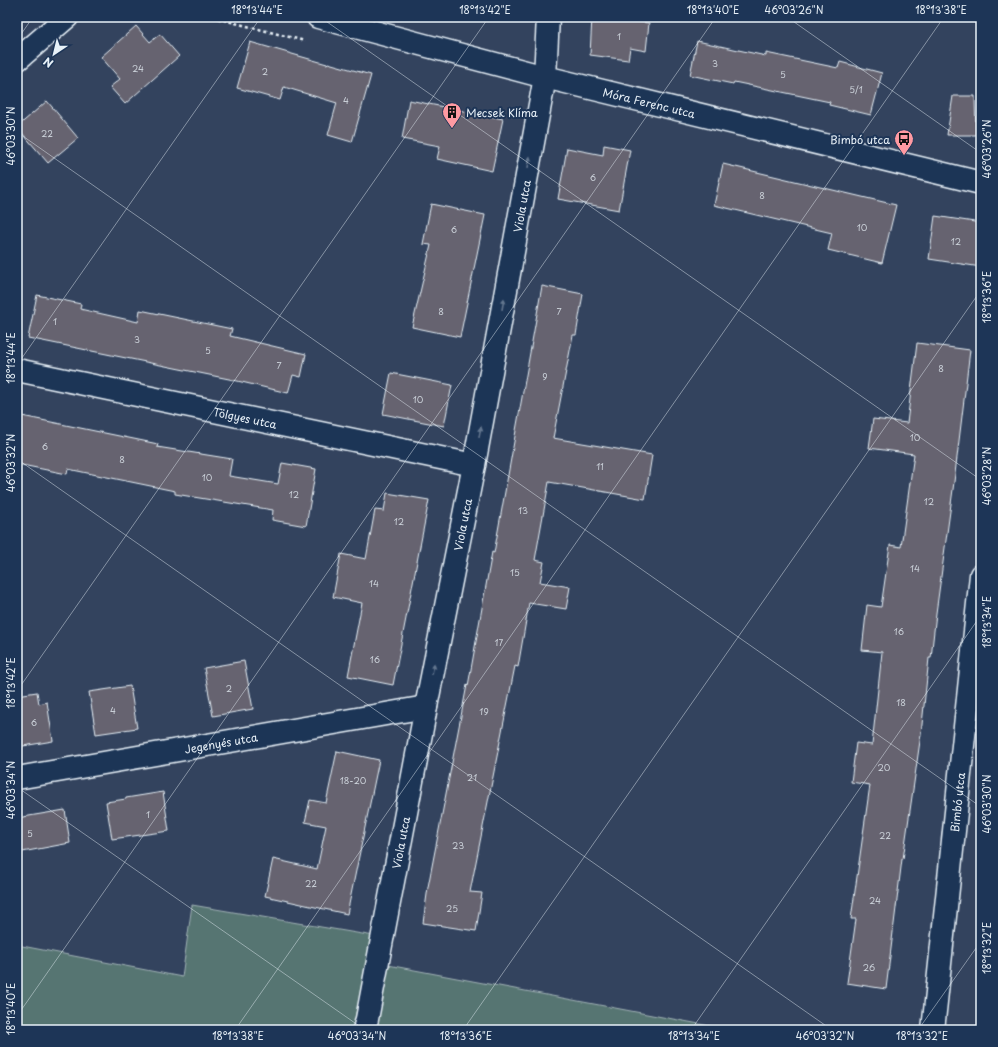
<svg xmlns="http://www.w3.org/2000/svg" width="998" height="1047" viewBox="0 0 998 1047" font-family="'Playpen Sans',sans-serif">
	<style>
		.green { fill: #577472; stroke: #a0b2b5 }
		.building { fill: #666470; stroke: #e8f1f8 }
		.lines { fill: none; stroke-linecap: round; stroke-linejoin: round }
		.minor-casing { stroke: #e8f1f8; stroke-width: 25 }
		.path { stroke: #e8f1f8; stroke-width: 2.5; stroke-dasharray: 3 3; stroke-linecap: butt }
		.minor { stroke: #1d3557; stroke-width: 22 }
		.oneway { fill: #64778f }
		.ticks { fill: none; stroke: #e8f1f8; stroke-width: 1; stroke-opacity: 0.45 }
		.labels { text-anchor: middle; dominant-baseline: central; stroke-width: 4; stroke-linejoin: round; paint-order: stroke }
		.number-label { font-size: 9px; fill: #c8ced6 }
		.street-label { font-size: 11px; fill: #e8f1f8; stroke: #1d3557 }
		.poi-label { font-size: 11px; fill: #e8f1f8; stroke: #1d3557; text-anchor: start }
		.neatline { fill: none; stroke: #e8f1f8; stroke-width: 1.5 }
		.ticks-label { font-size: 10px; text-anchor: middle; fill: #e8f1f8 }
	</style>
	<rect width="100%" height="100%" fill="#33435e"/>
	<filter id="ink" filterUnits="userSpaceOnUse"><feTurbulence type="fractalNoise" baseFrequency=".025" numOctaves="2"/><feDisplacementMap in="SourceGraphic" scale="8" xChannelSelector="R" yChannelSelector="G"/><feConvolveMatrix kernelMatrix="1 2 1 2 8 2 1 2 1" color-interpolation-filters="sRGB"/></filter>
	<g filter="url(#ink)">
		<path class="green" d="M192 905 374 936 352 1030H17V945L182 977Z
			M388 965 731 1030H372Z"/>
		<path class="building" d="M592 17H603L649 23 646 51 630 48 628 60 590 55Z
			M136 26 150 42 160 34 179 56 125 104 110 87 120 79 101 57Z
			M697 41 766 56V53L838 68 840 62 882 73 871 115 829 105 830 102 734 82 733 84 690 75Z
			M250 42 327 64 328 63 371 75 352 142 328 135 337 103 284 87 280 100 237 88Z
			M953 96H975L976 135H947Z
			M409 100 503 119 492 171 437 159 440 146 402 139Z
			M47 101 78 138 48 163 17 127Z
			M604 145 630 150 619 210 558 199 567 148 603 155Z
			M723 164 896 205 882 263 828 250 832 233 714 205Z
			M431 204 485 215 460 337 412 327 431 245 423 244Z
			M935 216 981 223V267L929 259Z
			M542 286 583 294 576 335H573L553 438 652 455 645 499 549 482 535 560 544 562 540 582 570 587 566 609 529 603 518 667 515 666 470 892 482 893 476 931 423 923 428 887 467 685 468 686 492 552 494 553Z
			M37 295 81 304 80 309 138 322 140 310 232 329 230 336 306 354 301 377 293 375 288 393 229 379 28 338Z
			M917 343 970 350 954 482 936 613 931 658H929L921 734 903 859H902L886 989 847 983 856 919H851L870 785 851 782 856 743 872 745 882 652 862 650 867 605 881 607 890 545 901 547 914 454 869 448 873 419 907 423Z
			M391 373 452 385 444 426 383 414Z
			M17 415 158 444 157 447 232 459 229 476 278 484 282 463 316 469 306 526 272 520 273 510 175 494V491L68 469 67 474 17 464Z
			M387 493 429 500 393 685 348 676 362 603 333 597 341 554 366 559 375 510 384 511Z
			M244 661 253 709 213 716 204 668Z
			M130 686 137 728 96 734 89 692Z
			M37 692 39 704 47 702 53 741 17 747V695Z
			M337 751 379 760 347 914 265 896 273 859 317 869 326 826 305 822 310 800 326 803Z
			M163 792 169 831 112 839 106 802 126 799V798Z
			M65 810 70 843 17 853V818Z"/>
		<g class="lines">
			<defs>
				<g id="minor">
					<path id="s1" d="M318 17 545 77 981 183"/>
					<path d="M17 60 67 17"/>
					<path id="s2" d="M17 370 474 465"/>
					<path id="s3" d="M17 778 426 707"/>
					<path id="s4" d="M364 1030 367 1019 426 707 474 465 545 77 548 17"/>
					<path id="s5" d="M933 1030 981 575"/>
				</g>
			</defs>
			<use href="#minor" class="minor-casing"/>
			<path class="path" d="M212 17 305 41"/>
			<use href="#minor" class="minor"/>
		</g>
		<defs><path id="oneway-solid" d="M-6-.8H1V-3.2L6.5 0L1 3.2V.8H-6Z"/></defs>
		<g class="oneway">
			<use href="#oneway-solid" transform="translate(529 162) rotate(-80)"/>
			<use href="#oneway-solid" transform="translate(503 304) rotate(-80)"/>
			<use href="#oneway-solid" transform="translate(480 432) rotate(-80)"/>
			<use href="#oneway-solid" transform="translate(433 669) rotate(-79)"/>
		</g>
	</g>
	<path class="ticks" d="M320 17 981 480M787 17 981 153M17 40 33 17M17 132 981 807M17 365 261 17M17 459 832 1030M17 691 489 17M17 787 365 1030M17 1016 716 17M235 1030 944 17M463 1030 981 290M691 1030 981 615M918 1030 981 941"/>
	<defs>
		<symbol id="building-pin" viewBox="-11 -11 22 30"><path d="M0 17L-7.5 6A9.5 9.5 0 1 1 7.5 6Z" fill="#ff9aa2" stroke="#1d3557"/><path d="M-4-6H4V6H1V3H-1V6H-4ZM-2.5-4.3h1.7v1.8h-1.7ZM.8-4.3h1.7v1.8H.8ZM-2.5-1h1.7V.8h-1.7ZM.8-1h1.7V.8H.8Z" fill="#111"/></symbol>
		<symbol id="bus-pin" viewBox="-11 -11 22 30"><path d="M0 17L-7.5 6A9.5 9.5 0 1 1 7.5 6Z" fill="#ff9aa2" stroke="#1d3557"/><path d="M-5-6H5V4H4V6H2V4H-2V6H-4V4H-5ZM-3.5-4V0h7V-4ZM-3.5 1.2v1.5H-2V1.2ZM2 1.2v1.5H3.5V1.2Z" fill="#111"/></symbol>
	</defs>
	<g fill-rule="evenodd">
		<use href="#building-pin" x="441" y="101" width="22" height="30"/>
		<use href="#bus-pin" x="893" y="128" width="22" height="30"/>
	</g>
	<g class="labels">
		<g class="number-label">
			<text x="619" y="36">1</text>
			<text x="715" y="63">3</text>
			<text x="138" y="68">24</text>
			<text x="265" y="71">2</text>
			<text x="783" y="74">5</text>
			<text x="856" y="89">5/1</text>
			<text x="346" y="100">4</text>
			<text x="47" y="133">22</text>
			<text x="593" y="177">6</text>
			<text x="762" y="195">8</text>
			<text x="862" y="227">10</text>
			<text x="454" y="229">6</text>
			<text x="956" y="241">12</text>
			<text x="441" y="311">8</text>
			<text x="559" y="311">7</text>
			<text x="55" y="321">1</text>
			<text x="137" y="339">3</text>
			<text x="208" y="350">5</text>
			<text x="279" y="365">7</text>
			<text x="941" y="368">8</text>
			<text x="545" y="376">9</text>
			<text x="418" y="399">10</text>
			<text x="915" y="437">10</text>
			<text x="45" y="446">6</text>
			<text x="122" y="459">8</text>
			<text x="600" y="466">11</text>
			<text x="207" y="477">10</text>
			<text x="294" y="494">12</text>
			<text x="929" y="501">12</text>
			<text x="523" y="510">13</text>
			<text x="399" y="521">12</text>
			<text x="915" y="568">14</text>
			<text x="515" y="572">15</text>
			<text x="374" y="583">14</text>
			<text x="899" y="631">16</text>
			<text x="499" y="642">17</text>
			<text x="375" y="659">16</text>
			<text x="229" y="688">2</text>
			<text x="901" y="702">18</text>
			<text x="113" y="710">4</text>
			<text x="484" y="711">19</text>
			<text x="34" y="722">6</text>
			<text x="884" y="767">20</text>
			<text x="472" y="777">21</text>
			<text x="353" y="780">18-20</text>
			<text x="148" y="814">1</text>
			<text x="30" y="833">5</text>
			<text x="885" y="835">22</text>
			<text x="458" y="845">23</text>
			<text x="311" y="883">22</text>
			<text x="875" y="900">24</text>
			<text x="452" y="908">25</text>
			<text x="869" y="967">26</text>
		</g>
		<g class="street-label">
			<text stroke="none"><textPath href="#s1" startOffset="342">Móra Ferenc utca</textPath></text>
			<text stroke="none"><textPath href="#s4" startOffset="839">Viola utca</textPath></text>
			<text stroke="none"><textPath href="#s2" startOffset="233">Tölgyes utca</textPath></text>
			<text stroke="none"><textPath href="#s4" startOffset="515">Viola utca</textPath></text>
			<text stroke="none"><textPath href="#s3" startOffset="207">Jegenyés utca</textPath></text>
			<text stroke="none"><textPath href="#s5" startOffset="229">Bimbó utca</textPath></text>
			<text stroke="none"><textPath href="#s4" startOffset="191">Viola utca</textPath></text>
		</g>
		<g class="poi-label">
			<text x="466" y="112">Mecsek Klíma</text>
			<text x="890" y="139" text-anchor="end">Bimbó utca</text>
		</g>
	</g>
	<rect width="998" height="1047" fill="none" stroke="#1d3557" stroke-width="44"/>
	<g transform="translate(54 54) rotate(215)" stroke="#1d3557" stroke-width="3" paint-order="stroke">
	<path d="M0-3L7 15L0 10L-7 15Z" fill="#e8f1f8"/>
	<text y="-6" font-size="11" font-weight="bold" text-anchor="middle" fill="#e8f1f8">N</text>
	</g>
	<rect x="22" y="22" width="954" height="1003" class="neatline"/>
	<g class="ticks-label">
		<text x="257" y="14">18°13'44"E</text>
		<text x="485" y="14">18°13'42"E</text>
		<text x="713" y="14">18°13'40"E</text>
		<text x="794" y="14">46°03'26"N</text>
		<text x="941" y="14">18°13'38"E</text>
		<text transform="translate(11 136) rotate(-90)" y="4">46°03'30"N</text>
		<text transform="translate(987 149) rotate(-90)" y="4">46°03'26"N</text>
		<text transform="translate(987 297) rotate(-90)" y="4">18°13'36"E</text>
		<text transform="translate(11 358) rotate(-90)" y="4">18°13'44"E</text>
		<text transform="translate(11 463) rotate(-90)" y="4">46°03'32"N</text>
		<text transform="translate(987 476) rotate(-90)" y="4">46°03'28"N</text>
		<text transform="translate(987 622) rotate(-90)" y="4">18°13'34"E</text>
		<text transform="translate(11 683) rotate(-90)" y="4">18°13'42"E</text>
		<text transform="translate(11 790) rotate(-90)" y="4">46°03'34"N</text>
		<text transform="translate(987 804) rotate(-90)" y="4">46°03'30"N</text>
		<text transform="translate(987 948) rotate(-90)" y="4">18°13'32"E</text>
		<text transform="translate(11 1009) rotate(-90)" y="4">18°13'40"E</text>
		<text x="238" y="1040">18°13'38"E</text>
		<text x="357" y="1040">46°03'34"N</text>
		<text x="466" y="1040">18°13'36"E</text>
		<text x="694" y="1040">18°13'34"E</text>
		<text x="825" y="1040">46°03'32"N</text>
		<text x="922" y="1040">18°13'32"E</text>
	</g>
</svg>
